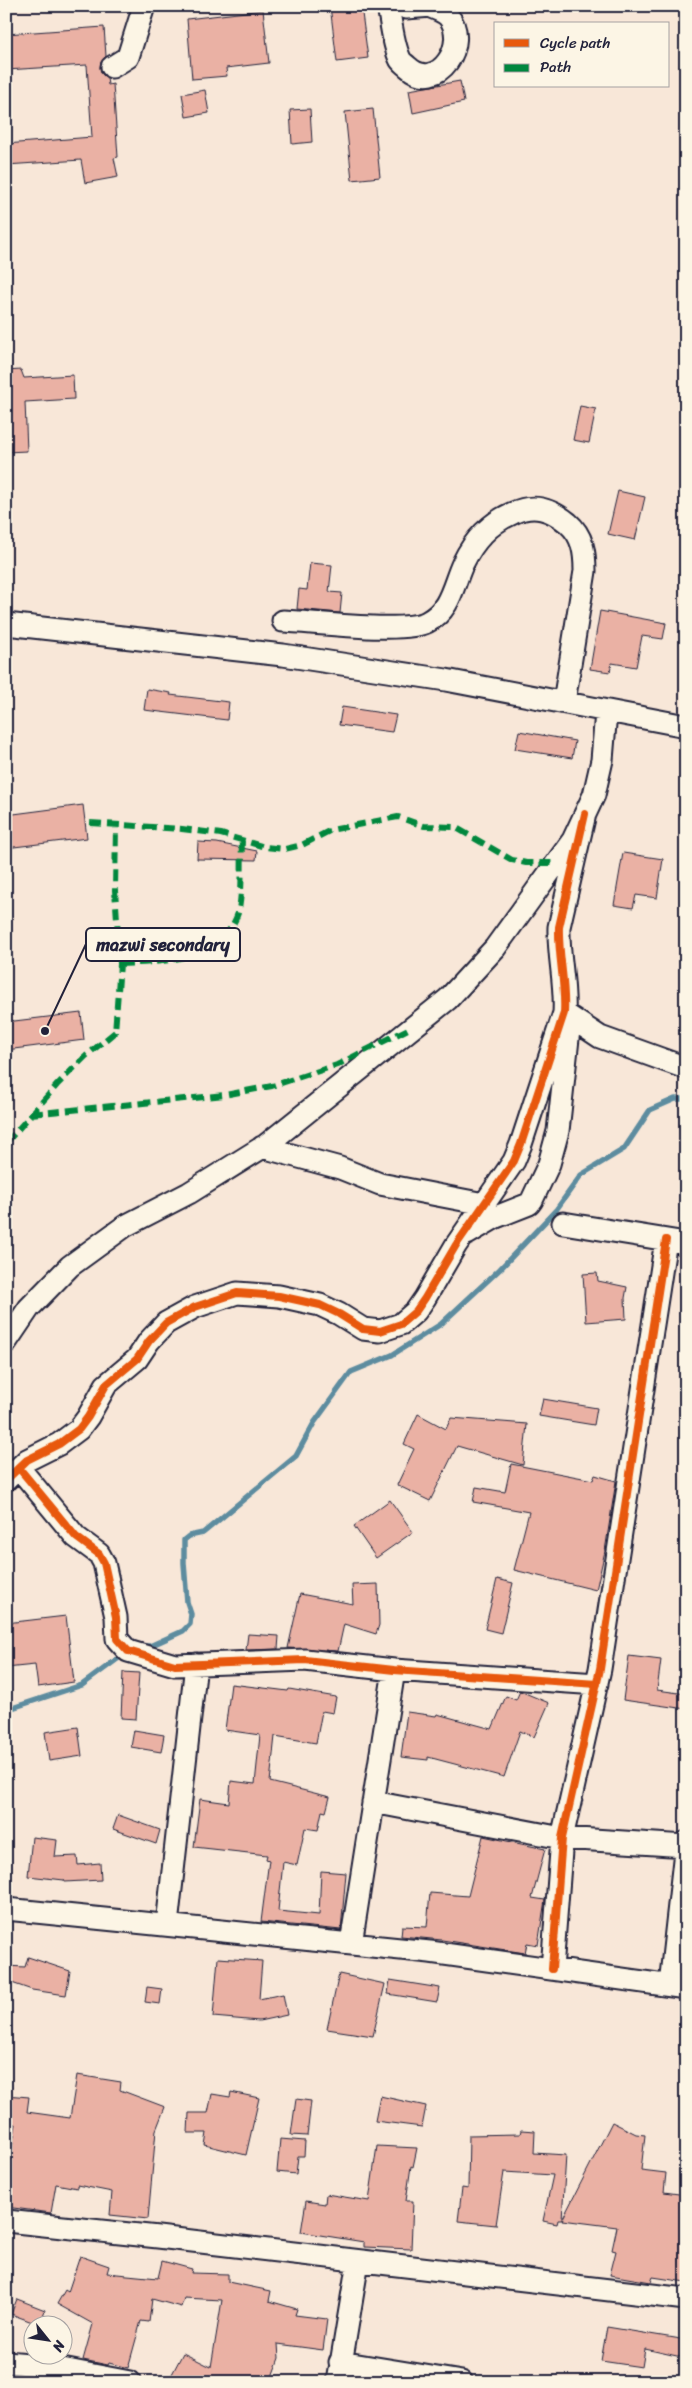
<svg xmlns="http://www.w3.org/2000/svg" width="692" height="2388" viewBox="0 0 692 2388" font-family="Sriracha,sans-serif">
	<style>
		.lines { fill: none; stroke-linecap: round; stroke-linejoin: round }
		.stream { stroke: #5d8c9f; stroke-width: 5.5 }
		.building { fill: #eab1a4; stroke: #22223b }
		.minor-casing { stroke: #22223b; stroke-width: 25 }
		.minor { stroke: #fcf5e5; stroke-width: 21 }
		.quiet { stroke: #00873e; stroke-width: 6; stroke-dasharray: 12 6; stroke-linecap: butt }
		.cycleway-casing { stroke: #fcf5e5; stroke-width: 11 }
		.cycleway { stroke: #e8590c; stroke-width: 8 }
		.leader { fill: none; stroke: #22223b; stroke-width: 2 }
		.callout-dot { fill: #22223b; stroke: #fcf5e5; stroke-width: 2 }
		.callout { fill: #fcf5e5; stroke: #22223b; stroke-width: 2 }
		.callout-label { font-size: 18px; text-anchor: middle; font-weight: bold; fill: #22223b }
	</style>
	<rect width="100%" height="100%" fill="#f8e7d8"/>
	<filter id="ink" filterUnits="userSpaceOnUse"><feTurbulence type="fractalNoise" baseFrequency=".02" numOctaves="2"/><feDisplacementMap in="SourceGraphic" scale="10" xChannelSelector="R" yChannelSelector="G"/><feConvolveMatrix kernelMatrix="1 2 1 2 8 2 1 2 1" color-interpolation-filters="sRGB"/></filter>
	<g filter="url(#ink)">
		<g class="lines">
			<path class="stream" d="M143 1646H150L183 1631 190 1624 191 1614 187 1602 184 1563V1540L189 1536 203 1533 296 1456 314 1423 351 1372 392 1355 441 1324 500 1269 556 1210 581 1175 624 1149 650 1110 675 1099H686
				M6 1710 82 1685 124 1654"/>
		</g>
		<path class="building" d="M330 6H361L368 58 337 62Z
			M263 10 269 63 226 68 227 76 192 79 187 19Z
			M104 27 106 56 101 62 100 68 102 74 107 78 108 85 113 84 118 157 114 158 118 177 85 183 81 160 6 165V144L92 137 87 65 6 70V34Z
			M460 81 464 102 413 113 409 90Z
			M205 90 209 113 186 117 182 94Z
			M310 109 312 142 292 144 290 110Z
			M373 109 380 177 352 180 345 112Z
			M21 370 24 378 73 375 74 399 25 402 27 451 6 452V371Z
			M580 406 596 409 589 443 573 440Z
			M618 491 645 497 635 540 608 534Z
			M310 563 332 565 329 592 342 593 340 613 297 609 299 589 307 590Z
			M600 611 666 623 663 639 642 636 636 667 612 663 610 672 590 669Z
			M147 689 171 693 170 695 229 702 227 720 144 710Z
			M342 707 396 715 392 732 339 725Z
			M519 731 575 741 572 758 515 749Z
			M83 805 87 838 6 848V815Z
			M198 842 217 843 257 851 256 860 197 859Z
			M623 853 663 859 657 898 636 895 633 908 614 905Z
			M81 1013 84 1040 6 1050V1022Z
			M597 1273 598 1281 627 1287 625 1298 626 1319 586 1322 583 1274Z
			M543 1399 597 1408 594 1425 539 1416Z
			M418 1414 446 1429 451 1418 527 1424 523 1465 457 1446 430 1501 397 1485 414 1449 404 1444Z
			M511 1464 593 1480 595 1475 616 1481 605 1551 596 1590 514 1570 529 1512 473 1502 476 1487 505 1492Z
			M390 1500 413 1532 376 1558 354 1526Z
			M497 1579 513 1583 501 1633 485 1629Z
			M378 1584 379 1625 376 1634 344 1624 338 1651 288 1648 300 1594 353 1604 352 1585Z
			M66 1616 74 1682 38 1687 35 1665 6 1668V1623Z
			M248 1634 279 1636 278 1649 246 1650Z
			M629 1656 661 1660 657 1690 686 1694V1709L623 1700Z
			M123 1672 139 1673 136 1719 121 1718Z
			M231 1684 288 1691 289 1689 336 1697 333 1713 322 1711 316 1743 275 1736 270 1782 330 1797 326 1812 322 1811 318 1830 305 1828 297 1865 283 1862 278 1911 319 1915 321 1871 346 1873 341 1930 261 1922 269 1860 266 1859 267 1855 194 1847 200 1799 229 1803 231 1781 255 1784 260 1735 225 1730Z
			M520 1691 549 1703 534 1737 520 1731 504 1777 428 1757V1760L401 1757 407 1712 436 1716 437 1714 492 1729 506 1696 516 1700Z
			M78 1727 82 1756 49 1761 45 1732Z
			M134 1730 164 1735 161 1752 131 1747Z
			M118 1815 160 1830 156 1844 113 1829Z
			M483 1836 545 1849 532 1898 545 1900 538 1945 527 1943 525 1953 442 1940 401 1936 402 1926 427 1927 430 1893 468 1896Z
			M32 1837 57 1840 55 1857 77 1856 78 1865 100 1863 101 1880 65 1882 64 1880 28 1876Z
			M28 1957 70 1971 66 1995 32 1990 6 1981V1966L25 1967Z
			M218 1958 262 1961 259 1999 283 1994 287 2015 259 2021 213 2017Z
			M339 1974 385 1984 373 2036 327 2029Z
			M390 1980 440 1988 437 2002 388 1994Z
			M147 1987 162 1989 160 2004 145 2002Z
			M77 2075 121 2082 120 2090 165 2107 156 2130 148 2219 110 2215 112 2192 77 2185V2188L56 2184 51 2213 6 2207V2183L16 2124H6V2095L29 2097 27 2112 70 2118Z
			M231 2092 259 2098 246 2155 205 2145 207 2133H188L189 2113H208L212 2094 230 2097Z
			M380 2096 426 2106 422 2127 375 2121Z
			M296 2099 311 2101 307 2136 291 2135Z
			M612 2122 636 2134 645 2135 641 2170 666 2173 664 2192 686 2195V2282L653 2277 651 2282 610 2275 616 2251 612 2250 617 2227 562 2220Z
			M521 2130 535 2131 534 2153 566 2155 562 2220H558L557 2224 543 2221 553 2175 504 2172 496 2225 458 2221 462 2188 468 2189 469 2135 520 2134Z
			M280 2139 305 2141 304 2156H298L296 2174 277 2172Z
			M377 2146 417 2148 413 2167 411 2166 406 2201H413L411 2249 364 2247V2242L301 2232 306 2201 325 2204 326 2194 369 2201Z
			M80 2256 109 2266 107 2273 158 2278 162 2261 192 2269 191 2273 228 2274V2282L271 2291 269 2301 297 2309 295 2315 327 2319 323 2350 278 2344 279 2358 270 2382H183L171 2376 183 2353 211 2367 222 2300 184 2298 181 2307 152 2299 149 2322 141 2321 128 2368 109 2363 108 2365 83 2360 93 2324 57 2304 65 2290 68 2292Z
			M17 2299 45 2310 40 2325 11 2314Z
			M607 2327 686 2340V2358L645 2349 642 2367 601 2361Z"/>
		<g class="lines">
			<defs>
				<path id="minor" d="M388 6C391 22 393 44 400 59 401 62 405 64 408 67 437 94 471 43 448 16 444 12 436 9 431 7
					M404 6 406 8 432 6
					M112 67 128 57 144 6
					M283 621C313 622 404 634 427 622 451 610 453 584 463 563 474 540 490 523 513 513 534 503 551 509 568 523 583 536 585 553 585 571L564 702
					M6 624 283 655 446 680 686 726
					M564 1013 600 1037 686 1068
					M262 1147 340 1168 380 1184 484 1204
					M563 1223 686 1243
					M467 1234 496 1217 529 1204 532 1200 549 1164 558 1131 570 1020
					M6 1342 29 1308 70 1266 125 1226 189 1193 266 1145 448 999 495 948 573 840 594 795 602 760 606 712
					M19 1468 76 1537 99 1554 104 1563 116 1617 117 1639 128 1651 175 1665 305 1660 394 1670 597 1684
					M6 1480 27 1460 59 1444 79 1429 88 1417 106 1385 137 1359 149 1341 166 1323 195 1307 237 1293 279 1296 320 1305 339 1314 363 1329 380 1331 401 1324 416 1311 425 1298 456 1245 514 1161 521 1144 564 1013C566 984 558 956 559 927L585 814
					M373 1802 562 1838 686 1846
					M6 1909 430 1952 686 1988
					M167 1925 196 1664
					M351 1944 394 1670
					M552 1969 562 1838 600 1669 666 1240
					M670 1985 686 1842
					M6 2221 158 2237 686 2299
					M6 2362 41 2365 130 2382
					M340 2362 462 2382
					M338 2382 358 2261"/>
			</defs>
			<use href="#minor" class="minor-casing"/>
			<use href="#minor" class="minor"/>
			<path class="quiet" d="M90 823 182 829 221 834 265 847 285 849 302 845 331 830 398 817 424 826 455 827 512 860 526 863H557
				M120 964C162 962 222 961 238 913 243 895 241 860 242 840
				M31 1114 225 1095 272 1086 337 1065 412 1027
				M6 1143 57 1085 86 1056 115 1032 120 964 115 890 116 826"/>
			<defs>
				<path id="cycleway" d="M19 1468 76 1537 99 1554 104 1563 116 1617 117 1639 128 1651 175 1665 305 1660 394 1670 597 1684
					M6 1480 27 1460 59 1444 79 1429 88 1417 106 1385 137 1359 149 1341 166 1323 195 1307 237 1293 279 1296 320 1305 339 1314 363 1329 380 1331 401 1324 416 1311 425 1298 456 1245 514 1161 521 1144 564 1013C566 984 558 956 559 927L585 814
					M552 1969 562 1838 600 1669 666 1240"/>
			</defs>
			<use href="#cycleway" class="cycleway-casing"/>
			<use href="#cycleway" class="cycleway"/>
		</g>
	</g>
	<path class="leader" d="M45 1031L86 944"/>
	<circle class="callout-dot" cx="45" cy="1031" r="5"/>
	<rect class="callout" x="86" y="928" width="154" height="33" rx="5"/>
	<g class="callout-label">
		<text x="163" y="951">mazwi secondary</text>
	</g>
	<rect width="692" height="2388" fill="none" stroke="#fcf5e5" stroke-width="25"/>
	<rect x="12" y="12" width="667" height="2363" fill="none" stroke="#22223b" stroke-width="2" filter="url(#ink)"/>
	<rect x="494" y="22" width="175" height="65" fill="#fcf5e5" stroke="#a5a1a1"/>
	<rect x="504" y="39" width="25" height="8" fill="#e8590c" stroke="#a5a1a1"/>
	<text x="540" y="48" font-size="15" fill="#22223b">Cycle path</text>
	<rect x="504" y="64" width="25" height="8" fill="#00873e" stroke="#a5a1a1"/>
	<text x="540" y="72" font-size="15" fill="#22223b">Path</text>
	<g transform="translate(48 2340) rotate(120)"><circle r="24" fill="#fcf5e5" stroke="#a5a1a1"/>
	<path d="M0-4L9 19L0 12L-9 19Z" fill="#22223b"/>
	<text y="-8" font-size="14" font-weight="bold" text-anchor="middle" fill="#22223b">N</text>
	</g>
</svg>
